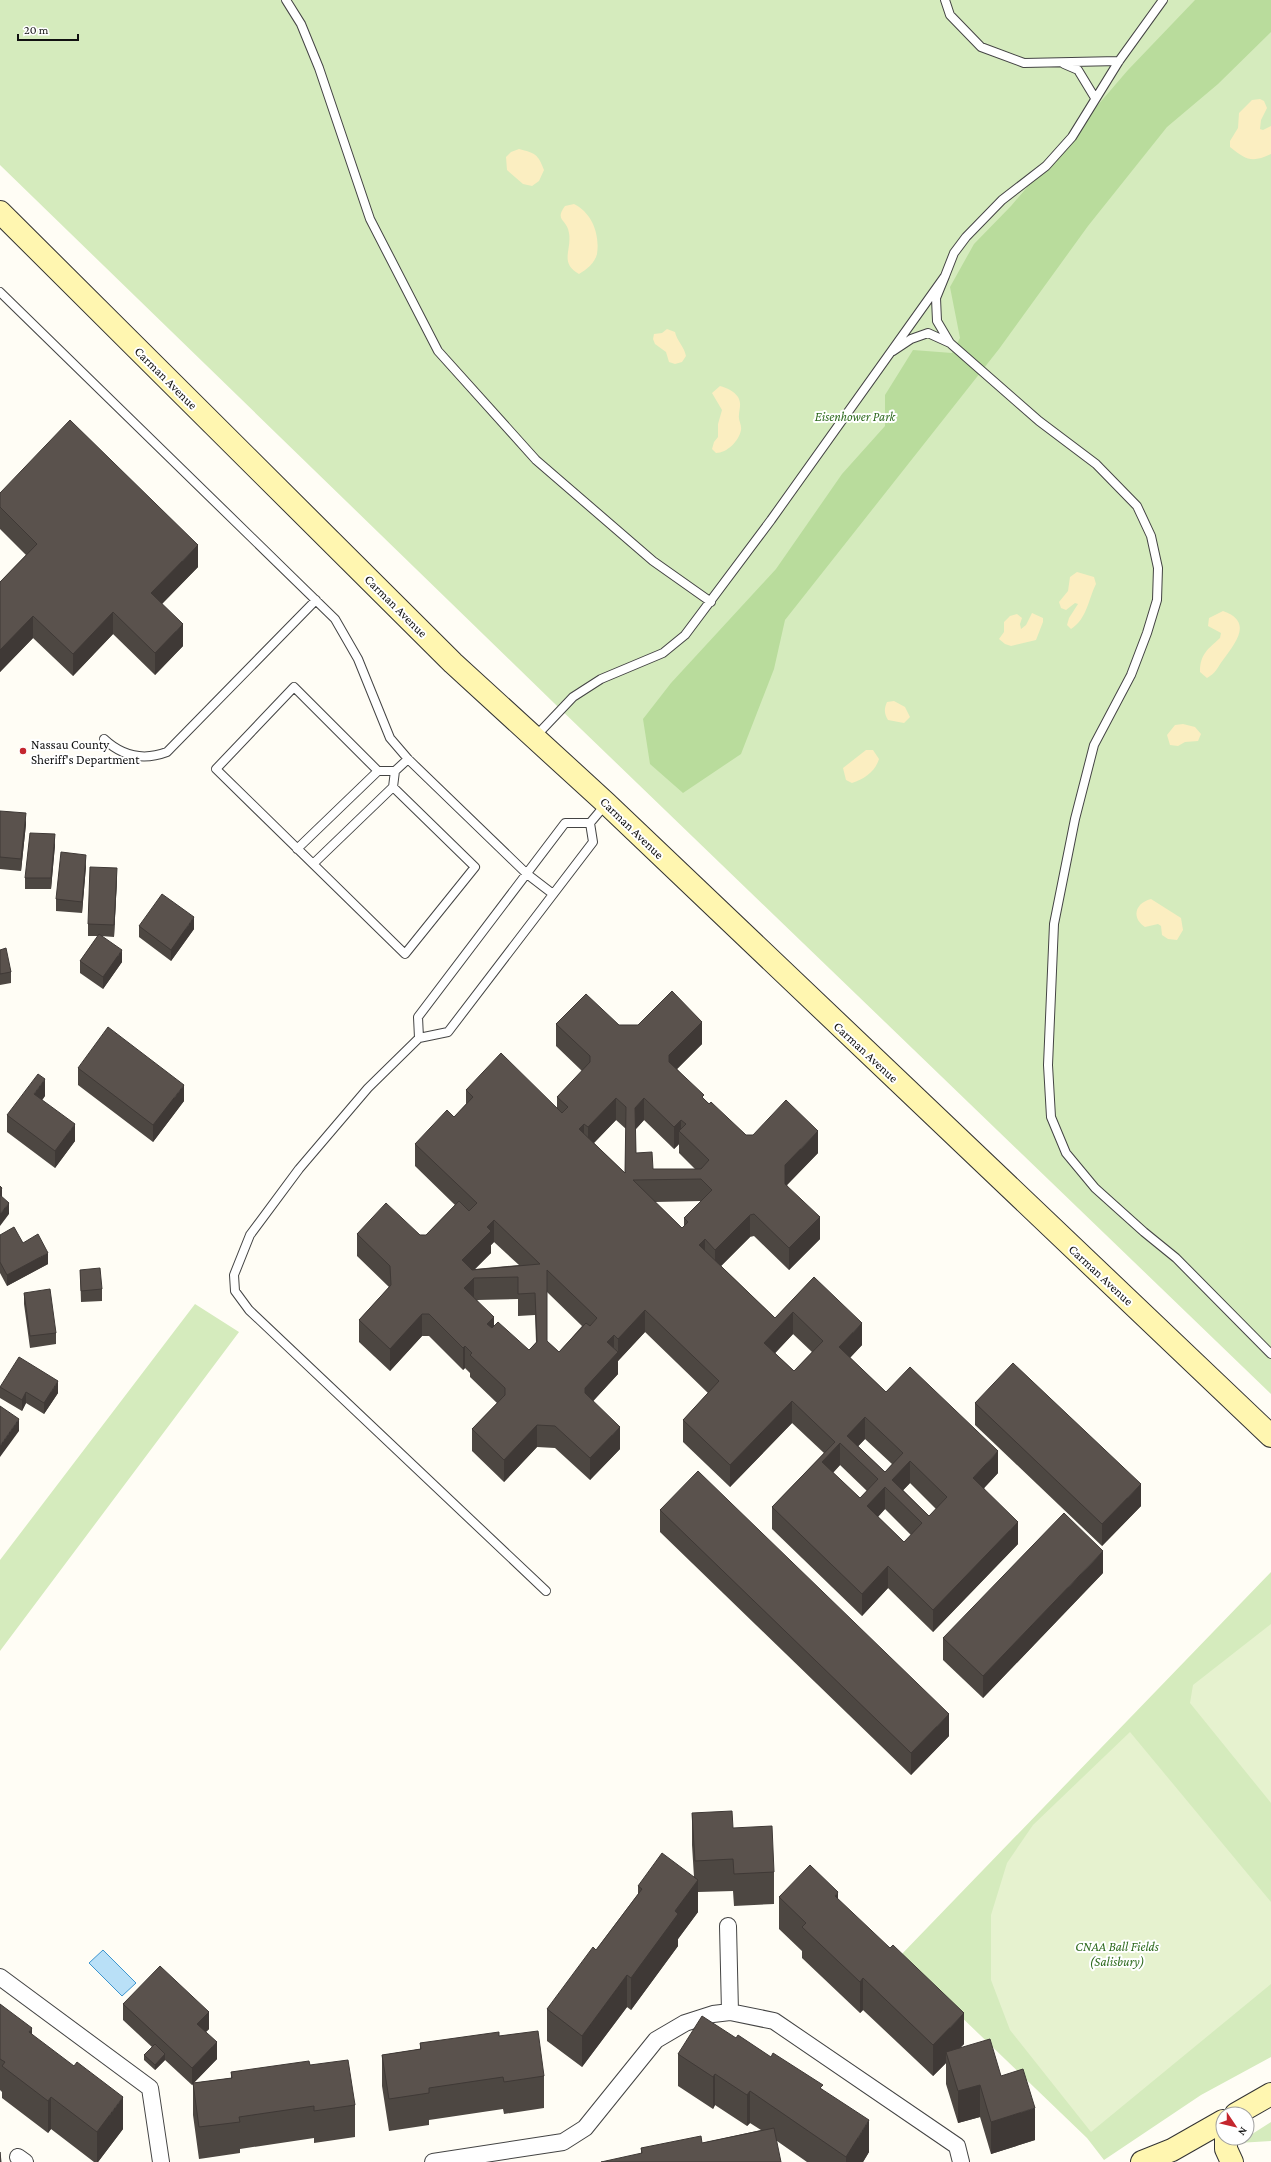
<svg xmlns="http://www.w3.org/2000/svg" width="1271" height="2162" viewBox="0 0 1271 2162" font-family="'Crimson Pro',serif">
	<style>
		.green { fill: #d5ebbd }
		.forest { fill: #b9dc9c }
		.sand { fill: #fbeec1 }
		.pitch { fill: #e6f2cf }
		.water { fill: #b9e0f7; stroke: #3f96cf }
		.lines { fill: none; stroke-linecap: round; stroke-linejoin: round }
		.service-casing { stroke: #444; stroke-width: 10 }
		.minor-casing { stroke: #444; stroke-width: 18 }
		.secondary-casing { stroke: #333; stroke-width: 24 }
		.service { stroke: #fff; stroke-width: 8 }
		.minor { stroke: #fff; stroke-width: 16 }
		.secondary { stroke: #fff6b0; stroke-width: 22 }
		.wall { fill: #4d4742; fill-rule: evenodd }
		.shaded-wall { fill: #3f3936 }
		.building { fill: #5a524d; stroke: #3f3936; fill-rule: evenodd }
		.poi-dot { fill: #c4262e; stroke: #fff; stroke-width: 1.5 }
		.labels { text-anchor: middle; dominant-baseline: central; stroke-width: 4; stroke-linejoin: round; paint-order: stroke }
		.street-label { font-size: 13px; fill: #111; stroke: #fff }
		.park-label { font-size: 13px; font-style: italic; fill: #2f6b1f; stroke: #fff }
		.poi-label { font-size: 13px; fill: #111; stroke: #fff; text-anchor: start }
	</style>
	<rect width="100%" height="100%" fill="#fffdf5"/>
	<path class="green" d="M0 0H1271V1394L554 703 0 165Z
		M195 1304 239 1332 0 1651V1560Z
		M1271 1572V2057L1201 2095 1104 2160 1087 2138 899 1957Z
		M1271 2122V2141L1238 2143Z"/>
	<path class="forest" d="M1195 0H1271V32L1218 84 1167 127 1088 226 999 349 785 620 774 669 741 754 683 793 650 764 643 719 671 683 776 569 842 474 885 426V395L913 350 952 353 960 338 950 287 974 244 1011 206 1128 70Z"/>
	<path class="sand" d="M1260 99 1264 101 1267 108 1261 120 1260 129 1263 130 1271 126V154C1252 163 1246 160 1230 147V141L1238 128 1239 113 1252 100Z
		M519 149C535 153 538 154 544 170L539 181 532 186 523 184 507 170 506 157 511 152Z
		M574 204C592 213 600 234 597 254 595 263 586 270 579 274 559 263 572 250 569 233 567 219 554 221 565 206Z
		M667 329 675 332C677 341 684 346 686 356L682 362 675 364 669 362 666 352 655 344 653 339 654 334 662 333Z
		M720 386C727 388 734 391 738 397 742 404 739 409 739 415 738 420 742 425 741 430 739 441 727 453 716 453L712 449 714 442 718 437V424L722 410 712 393Z
		M1077 572 1094 577 1096 584C1088 600 1087 619 1071 629L1067 625 1069 618 1078 604 1075 603 1066 610 1061 608 1059 602 1068 591 1070 577Z
		M1223 611C1254 622 1235 643 1223 660 1217 668 1216 673 1207 678L1200 672C1200 654 1208 649 1220 638L1221 633 1208 626 1209 618Z
		M1032 613 1043 618V622L1036 640 1011 646 1005 644 999 639 1004 632V622L1010 616 1017 614 1022 618 1020 624 1021 629 1026 625Z
		M894 701 905 707 910 717 904 723 888 720C884 713 884 709 887 702Z
		M1183 724 1195 727 1201 734 1198 741 1185 742 1178 746 1170 745 1167 735 1175 725Z
		M866 750H873L879 759C875 772 864 779 852 783L846 780 843 768Z
		M1151 899 1181 918 1183 930 1177 940 1168 939 1162 935 1161 926 1158 924 1145 927C1131 918 1135 903 1151 899Z"/>
	<path class="pitch" d="M1271 1624V1803L1190 1703 1193 1685Z
		M1130 1732 1271 1902V1984L1091 2132 1010 2030 991 1980V1915L1007 1863 1033 1825Z"/>
	<path class="water" d="M103 1950 136 1983 122 1996 89 1963Z"/>
	<g class="lines">
		<defs>
			<path id="service" d="M286 0 301 24 319 68 370 219 438 351 536 460 653 561 711 602
				M945 0 950 15 981 47 1024 63 1119 61
				M1064 64 1078 70 1095 98
				M945 276 936 298 937 321 950 343 1039 421 1096 464 1137 506 1151 536 1158 568 1157 600 1147 633 1131 675 1094 745 1075 819 1054 924 1048 1065 1051 1117 1066 1153 1095 1188 1144 1232 1176 1258 1271 1354
				M0 292 335 619 358 659 390 738 408 759 527 874 553 894
				M893 351 911 339 928 333 950 343
				M535 737 573 697 601 679 663 653 685 635 771 520 945 276 954 253 966 237 1002 200 1046 166 1072 137 1119 61 1163 0
				M104 739C122 756 143 761 167 752L316 600
				M378 771 294 687 216 769 405 954 475 867 393 787
				M297 849 378 771H395
				M313 864 393 787 395 771 408 759
				M419 1038 418 1017 565 823H590
				M546 1591 249 1310 235 1291 234 1275 250 1235 299 1169 368 1088 419 1038 448 1032 593 842 590 823 606 804"/>
			<path id="minor" d="M728 1926 730 2012
				M0 1977 150 2088 161 2162
				M18 2157 25 2162
				M433 2162 563 2142 585 2128 656 2040 685 2023 713 2014 730 2012 774 2021 957 2146 961 2162"/>
			<path id="secondary" d="M0 212 453 663 606 803 1271 1436
				M1236 2114 1271 2094
				M1226 2138V2149L1232 2162
				M1142 2162 1172 2150 1223 2121"/>
		</defs>
		<use href="#service" class="service-casing"/>
		<use href="#minor" class="minor-casing"/>
		<use href="#secondary" class="secondary-casing"/>
		<use href="#service" class="service"/>
		<use href="#minor" class="minor"/>
		<use href="#secondary" class="secondary"/>
	</g>
	<path class="wall" d="M0 493 198 567 162 604 183 646 155 675 113 634 73 676 33 638 0 672V582L26 555 0 529Z
		M0 811 26 824 21 871 0 869Z
		M55 845 51 889H25V878Z
		M86 866 82 913 56 911V899Z
		M117 879 114 937 101 936 122 962 103 989 80 973V961L98 936H88V924Z
		M139 926 194 929 171 961 139 937Z
		M0 950 11 972V983L0 985Z
		M556 1024 619 1025 702 1044 677 1069 704 1099 746 1135 818 1153 787 1185 820 1239 789 1270 754 1236 750 1237 721 1266 775 1318 814 1277 862 1345 850 1358 886 1392 998 1473 984 1488 1018 1544 933 1632 888 1588 862 1616 772 1529V1507L824 1453 792 1423 730 1487 683 1442V1420L708 1393 645 1332 618 1361V1374L593 1401 620 1449 590 1480 555 1448 537 1447 504 1482 472 1451V1429L497 1403 470 1377V1373L465 1368 463 1370 429 1336H422L390 1371 359 1342V1320L389 1287 357 1256V1234L426 1235 455 1205 415 1166V1144L454 1117 466 1104V1090L557 1108V1097L582 1071 556 1046ZM616 1120 626 1129 625 1173 594 1143ZM644 1120 674 1149 679 1144V1153L695 1169H653L636 1153 635 1130ZM701 1201 684 1218V1227L682 1228 655 1202ZM494 1242 519 1265 475 1269 491 1253V1245ZM547 1292 582 1326 559 1352 547 1341ZM518 1299V1316L535 1315 536 1342 529 1350 494 1326 477 1300ZM793 1334 812 1352 794 1371 775 1353ZM865 1439 892 1464 885 1472 858 1446ZM840 1465 867 1491 860 1498 833 1473ZM910 1483 936 1509 929 1516 903 1490ZM885 1509 911 1535 904 1542 878 1517Z
		M78 1068 184 1101 153 1142 78 1085Z
		M45 1096 42 1100 75 1141 55 1168 7 1132V1115Z
		M0 1235 23 1243 48 1264 7 1286 0 1273Z
		M80 1270 102 1289V1301L81 1302Z
		M24 1293 56 1333V1344L30 1348 24 1304Z
		M0 1387 58 1393 44 1414 26 1403 22 1411 0 1398Z
		M975 1403 1141 1506 1102 1546 975 1425Z
		M660 1510 949 1736 911 1775 660 1532Z
		M1103 1573 983 1698 943 1660V1638Z
		M692 1813 733 1828 774 1872V1904L734 1906 733 1891 698 1892V1912L678 1939V1946L631 2010 627 2007 582 2067 547 2041V2009L596 1950 638 1894V1886L694 1877 692 1845Z
		M779 1897 838 1899 964 2044 960 2048 1001 2076 1035 2140 991 2154 980 2117 958 2123 946 2084V2063L933 2076 863 2010 860 2013 802 1958V1951L779 1929Z
		M0 2004 32 2034 123 2129 98 2162H94L51 2129 48 2133 2 2098V2092L0 2090Z
		M123 2004 209 2029 206 2032 217 2059 193 2083 231 2078V2072L310 2065 355 2105V2137L314 2143V2138L240 2149V2153L199 2159 193 2115V2084L192 2085 165 2060 155 2070 144 2060V2055L152 2047 123 2020Z
		M499 2036 544 2076V2108L504 2114 503 2109 429 2120V2125L389 2131 382 2086V2055L420 2049V2043Z
		M736 2038 823 2090 869 2152 863 2162H807L777 2141 641 2154V2148L702 2143 761 2130 750 2123 747 2126 715 2105 713 2109 678 2086V2054Z"/>
	<path class="shaded-wall" d="M198 545V567L151 615V593Z
		M113 612V634L73 676V654Z
		M33 616V638L0 672V650Z
		M183 624V646L155 675V653Z
		M26 813V824L21 871V859Z
		M55 834V845L51 889V878Z
		M86 855V866L82 913V902Z
		M117 868V879L114 937V925Z
		M194 917V929L171 961V950Z
		M122 950V962L103 989V977Z
		M702 1022V1044L669 1077V1055Z
		M45 1079V1096L34 1111V1094Z
		M184 1085V1101L153 1142V1125Z
		M616 1098V1120L588 1149V1127Z
		M644 1098V1120L635 1130V1108Z
		M681 1120V1133L679 1131V1144L674 1149V1127Z
		M75 1124V1141L55 1168V1151Z
		M584 1124V1146L579 1129Z
		M818 1131V1153L785 1187V1165Z
		M2 1188V1199L0 1202V1191Z
		M9 1203V1214L0 1226V1214Z
		M750 1215V1237L715 1272V1250Z
		M820 1217V1239L789 1270V1248Z
		M494 1220V1242L491 1245V1253L462 1282V1260L487 1227Z
		M705 1239V1261L699 1245Z
		M48 1253V1264L7 1286V1275Z
		M474 1278V1300L464 1288Z
		M645 1310V1332L618 1361V1374L585 1410V1388L607 1342 614 1335V1356L618 1352V1339Z
		M793 1312V1334L764 1365V1343Z
		M422 1314V1336L390 1371V1349Z
		M494 1317V1339L487 1324Z
		M862 1323V1345L839 1369V1347Z
		M465 1346V1368L463 1370V1348Z
		M58 1381V1393L44 1414V1403Z
		M26 1392V1403L22 1411V1400Z
		M792 1401V1423L730 1487V1465Z
		M865 1417V1439L851 1454 847 1436Z
		M19 1419V1431L0 1457V1446Z
		M537 1425V1447L504 1482V1460Z
		M620 1427V1449L590 1480V1458Z
		M840 1443V1465L822 1484V1462Z
		M998 1451V1473L973 1500V1478Z
		M910 1461V1483L896 1498 892 1480Z
		M1141 1484V1506L1102 1546V1524Z
		M885 1487V1509L867 1528V1506Z
		M1018 1522V1544L933 1632V1610Z
		M1103 1551V1573L983 1698V1676Z
		M888 1566V1588L862 1616V1594Z
		M949 1714V1736L911 1775V1753Z
		M698 1880V1912L678 1939V1946L631 2010V1978L675 1911Z
		M838 1892V1924L835 1896Z
		M627 1975V2007L582 2067V2036Z
		M863 1978V2010L860 2013V1982Z
		M209 2012V2029L197 2040V2024Z
		M964 2013V2044L948 2060 946 2052V2063L933 2076V2045Z
		M32 2028V2060L29 2032Z
		M217 2042V2059L192 2085V2068Z
		M165 2054V2060L155 2070V2065Z
		M715 2074V2105L713 2109V2077Z
		M980 2085V2117L958 2123V2091Z
		M750 2091V2123L747 2126V2095Z
		M51 2097V2129L48 2133V2101Z
		M123 2097V2129L98 2162H97V2132Z
		M1035 2108V2140L991 2154V2122Z
		M869 2120V2152L863 2162H846V2157Z"/>
	<path class="building" d="M70 420 198 545 151 593 183 624 155 653 113 612 73 654 33 616 0 650V582L37 544 0 507V493Z
		M0 811 26 813 21 859 0 857Z
		M30 833 55 834 51 878H25Z
		M61 852 86 855 82 902 56 899Z
		M90 867 117 868 114 925 88 924Z
		M162 894 194 917 171 950 139 926Z
		M99 934 122 950 103 977 80 961Z
		M6 948 11 972 0 974V950Z
		M672 991 702 1022 669 1055V1062L704 1095 702 1097 709 1104 711 1102 746 1135H753L786 1100 818 1131 785 1165V1184L820 1217 789 1248 754 1214 750 1215 715 1250 705 1239 699 1245 775 1318 814 1277 862 1323 839 1347 886 1392 910 1367 998 1451 973 1478 1018 1522 933 1610 888 1566 862 1594 772 1507 835 1442 792 1401 730 1465 683 1420 719 1381 645 1310 618 1339 614 1335 607 1342 618 1352 585 1388V1393L620 1427 590 1458 555 1426 537 1425 504 1460 472 1429 505 1395V1388L470 1355 472 1353 465 1346 463 1348 429 1314H422L390 1349 359 1320 391 1285 390 1266 357 1234 386 1203 420 1235H426L459 1201 469 1211 477 1203 415 1144 447 1110 454 1117 473 1097 466 1090 501 1053 562 1113 568 1107 557 1097 590 1062V1056L556 1024 586 994 619 1025H638ZM616 1098 626 1107 625 1173 579 1129 584 1124 588 1127ZM644 1098 674 1127 681 1120 686 1124 679 1131 709 1160 701 1169H653L652 1152 636 1153 635 1108ZM701 1179 712 1190 684 1218 688 1222 682 1228 633 1180ZM494 1220 540 1264 472 1270 462 1260 491 1231 487 1227ZM547 1270 597 1318 590 1326 586 1323 559 1352 547 1341ZM518 1277V1294L535 1293 537 1342 529 1350 498 1322 492 1328 487 1324 494 1317 464 1288 474 1278ZM793 1312 823 1341 794 1371 764 1343ZM865 1417 903 1453 885 1472 847 1436ZM840 1443 878 1479 860 1498 822 1462ZM910 1461 947 1497 929 1516 892 1480ZM885 1487 922 1523 904 1542 867 1506Z
		M108 1027 184 1085 153 1125 78 1068Z
		M38 1074 45 1079 34 1094 75 1124 55 1151 7 1115Z
		M0 1186 2 1188 0 1191Z
		M0 1195 9 1203 0 1214Z
		M14 1227 23 1243 38 1234 48 1253 7 1275 0 1262V1235Z
		M100 1268 102 1289 81 1291 80 1270Z
		M50 1289 56 1333 30 1336 24 1293Z
		M19 1357 58 1381 44 1403 26 1392 22 1400 0 1387Z
		M1013 1363 1141 1484 1102 1524 975 1403Z
		M0 1406 19 1419 0 1446Z
		M698 1471 949 1714 911 1753 660 1510Z
		M1064 1513 1103 1551 983 1676 943 1638Z
		M732 1811 733 1828 772 1826 774 1872 734 1874 733 1859 695 1861 692 1813Z
		M662 1853 698 1880 675 1911 678 1914 631 1978 627 1975 582 2036 547 2009 593 1947 596 1950 642 1889 638 1886Z
		M810 1865 838 1892 835 1896 890 1948 893 1945 964 2013 933 2045 863 1978 860 1982 802 1927 806 1923 779 1897Z
		M160 1966 209 2012 197 2024 217 2042 192 2068 123 2004Z
		M0 2004 32 2028 29 2032 74 2066 77 2062 123 2097 97 2132 51 2097 48 2101 2 2066 5 2062 0 2059Z
		M702 2016 736 2038 738 2035 771 2057 773 2053 823 2085 820 2088 869 2120 846 2157 750 2091 747 2095 715 2074 713 2077 678 2054Z
		M538 2031 544 2076 504 2082 503 2077 429 2088V2093L389 2099 382 2055 421 2049 420 2043 499 2032V2036Z
		M990 2039 1001 2076 1023 2069 1035 2108 991 2122 980 2085 958 2091 946 2052Z
		M155 2044 165 2054 155 2065 144 2055Z
		M348 2060 355 2105 314 2111V2106L239 2117 240 2122 199 2127 193 2083 232 2078 231 2072 309 2061 310 2065Z
		M774 2128 781 2162H601L642 2153 641 2148 701 2136 702 2143Z
		M0 2152 1 2162H0Z"/>
	<circle class="poi-dot" cx="23" cy="751" r="4"/>
	<g class="labels">
		<g class="street-label">
			<text transform="translate(166 378) rotate(45)">Carman Avenue</text>
			<text transform="translate(396 606) rotate(45)">Carman Avenue</text>
			<text transform="translate(632 828) rotate(44)">Carman Avenue</text>
			<text transform="translate(866 1052) rotate(43)">Carman Avenue</text>
			<text transform="translate(1101 1275) rotate(43)">Carman Avenue</text>
		</g>
		<g class="park-label">
			<text x="855" y="416">Eisenhower Park</text>
			<text x="1117" y="1946">CNAA Ball Fields<tspan x="1117" dy="15">(Salisbury)</tspan></text>
		</g>
		<g class="poi-label">
			<text x="31" y="744">Nassau County<tspan x="31" dy="15">Sheriff's Department</tspan></text>
		</g>
	</g>
	<g transform="translate(1235 2126) rotate(125)"><circle r="19" fill="#ffffff" stroke="#a0a0a0"/>
	<path d="M0-3L7 15L0 10L-7 15Z" fill="#c4262e"/>
	<text y="-6" font-size="11" font-weight="bold" text-anchor="middle" fill="#111111">N</text>
	</g>
	<path d="M18 34v6h60v-6" fill="none" stroke="#111111" stroke-width="2"/>
	<text x="24" y="34" font-size="12" fill="#111111" stroke="#ffffff" stroke-width="3" paint-order="stroke">20 m</text>
</svg>
